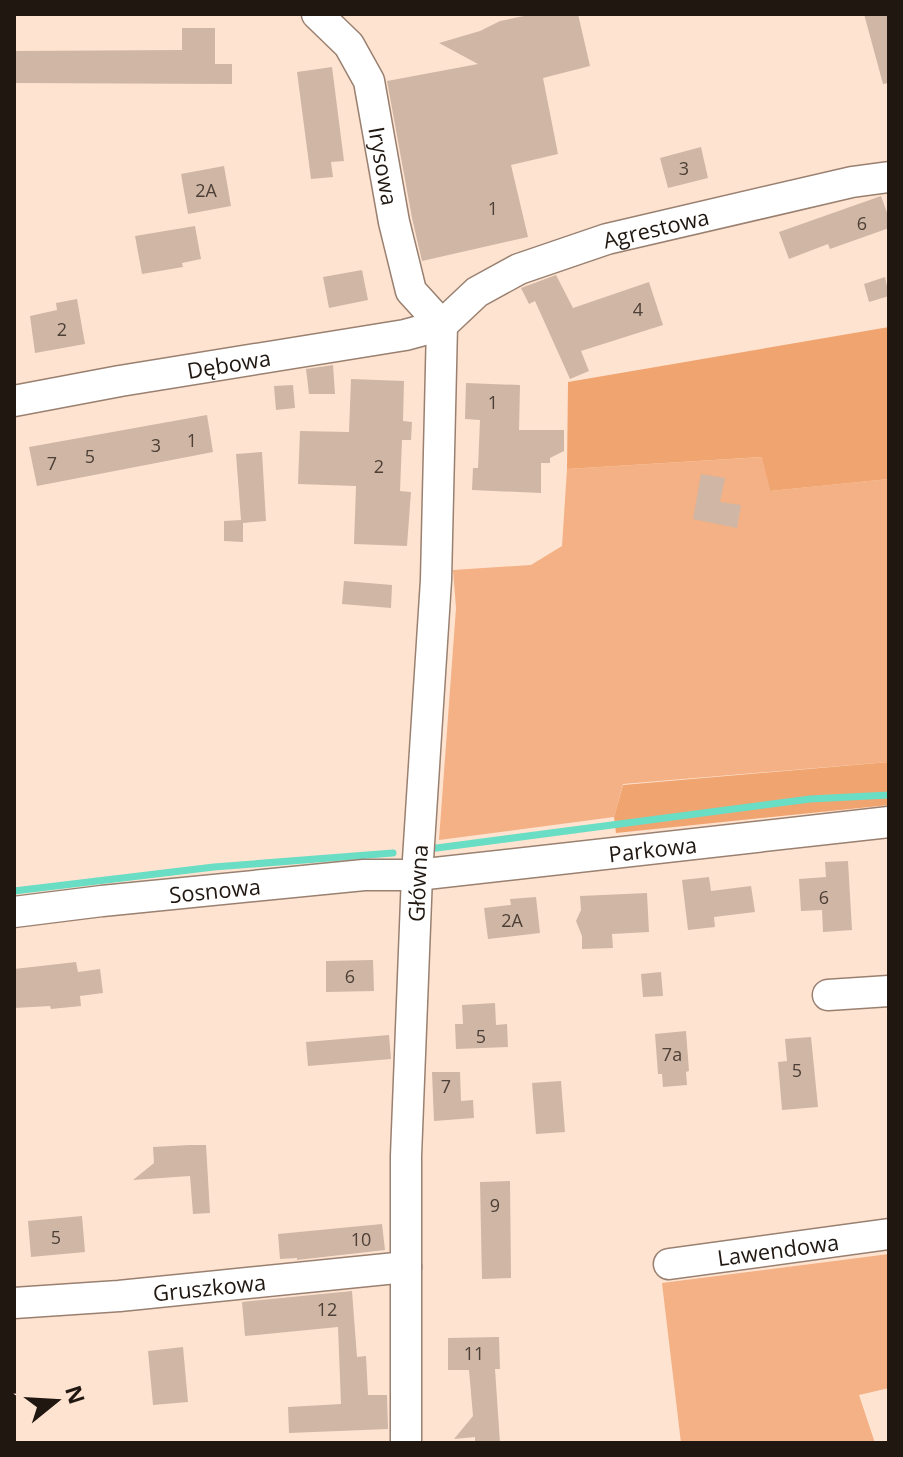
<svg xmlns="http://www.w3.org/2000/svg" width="903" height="1457" viewBox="0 0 903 1457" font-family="'Open Sans',sans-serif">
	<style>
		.green { fill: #f3b185 }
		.forest { fill: #f0a470 }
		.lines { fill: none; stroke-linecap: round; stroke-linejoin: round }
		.stream { stroke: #69dec5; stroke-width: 7 }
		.building { fill: #d0b6a5 }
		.street-casing { stroke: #998070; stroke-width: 33 }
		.street { stroke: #fff; stroke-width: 30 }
		.labels { text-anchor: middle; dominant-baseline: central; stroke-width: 6; stroke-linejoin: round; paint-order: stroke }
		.number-label { font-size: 18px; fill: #4c3f36 }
		.street-label { font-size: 22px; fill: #201711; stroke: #fee3d1 }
	</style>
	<rect width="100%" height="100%" fill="#fee3d1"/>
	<path class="green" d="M763 457 770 491 889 479V762L623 784 614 817 439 840 456 608 453 570 531 565 562 546 567 469Z
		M889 1254V1388L859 1395 875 1443H681L662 1283Z"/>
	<path class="forest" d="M889 327V479L770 491 762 457 567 469 568 382Z
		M889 762V805L616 833 614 817 623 785Z"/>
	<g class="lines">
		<path class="stream" d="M429 849 810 799 889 795
			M14 891 214 867 393 853"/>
	</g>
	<path class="building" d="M534 14H578L590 66 543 78 558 154 511 165 528 237 422 261 412 218 387 81 478 64 439 43 480 31 500 21Z
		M864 14H889V83L883 84Z
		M182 28H215V64H232V84L14 83V51L182 50Z
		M332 67 344 161 331 162 333 177 311 179 297 72Z
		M701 147 708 178 668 188 660 158Z
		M224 166 231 206 188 214 181 174Z
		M881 196 889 218V228L830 249 828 244 789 259 779 232Z
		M195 226 201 259 182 263 183 267 142 274 135 236Z
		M362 270 368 300 329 308 323 277Z
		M556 275 573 308 649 282 663 325 581 351 589 371 570 379 535 301 529 304 521 288Z
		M885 277 889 296 869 302 864 284Z
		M77 299 85 344 35 353 30 316 57 310 56 303Z
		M333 365 335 394H309L306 369Z
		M351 379 404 381 403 421 412 422 411 440H402L400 491 411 492 407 546 354 544 356 486 298 484 300 431 349 432Z
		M466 383 520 385 519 430H564V451L550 458V463H541V493L472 490 473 468H478L480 420 465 419Z
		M293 385 295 408 276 410 274 386Z
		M207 415 213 452 37 486 29 447Z
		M262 452 266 521 243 523V542L224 541V521L241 520 236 454Z
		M701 474 725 478 720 502 741 505 737 528 693 519Z
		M344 581 392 585 391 608 342 604Z
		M848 861 852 930 823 932 822 910 801 911 799 879 826 877 825 862Z
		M709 877 711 891 751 886 755 912 714 917 715 927 688 930 682 880Z
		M647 893 649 932 612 934 613 948 582 949V936L576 921 581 910 580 896Z
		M536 897 540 933 488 939 484 908 511 905 510 899Z
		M373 960 374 991 326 992V961Z
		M76 962 78 972 100 969 103 993 80 996 81 1006 51 1009 50 1006 14 1008V969Z
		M661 972 663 996 643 997 641 974Z
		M495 1003 496 1025 507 1024 508 1047 456 1049 455 1024H463L462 1005Z
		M686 1031 689 1071 686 1072 687 1085 663 1087 662 1074H658L655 1034Z
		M389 1035 391 1059 308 1066 306 1042Z
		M811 1037 818 1107 782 1110 778 1062 787 1061 785 1039Z
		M432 1072H460L461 1101 473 1100 474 1118 434 1121Z
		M561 1081 565 1132 536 1134 532 1083Z
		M190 1145H206L210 1213 193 1214 190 1176 133 1180 154 1163 153 1147Z
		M510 1181 511 1278 482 1279 480 1182Z
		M82 1216 85 1252 31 1257 28 1221Z
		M382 1224 385 1250 297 1260V1258L280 1259 278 1234Z
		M352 1291 357 1357 366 1356 368 1395H387L388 1429 289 1433 288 1407 341 1404 338 1327 245 1336 242 1302Z
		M499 1337 500 1369H495L500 1443H475V1437L454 1439 473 1416 469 1370H448V1338Z
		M183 1347 188 1402 153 1405 148 1351Z"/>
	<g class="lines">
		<defs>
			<g id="street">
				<path id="s1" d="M317 14 349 45 369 81 394 222 411 291 442 325"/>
				<path id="s2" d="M14 401 120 381 405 335 442 325 477 292 519 269 607 239 852 182 889 177"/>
				<path id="s3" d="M14 912 102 901 364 875H417L889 822"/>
				<path d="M828 995 889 991"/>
				<path id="s4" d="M669 1264 889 1234"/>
				<path id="s5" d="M14 1303 119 1296 406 1267"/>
				<path id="s6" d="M406 1443V1156L417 875 436 580 442 325"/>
			</g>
		</defs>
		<use href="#street" class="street-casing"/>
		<use href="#street" class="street"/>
	</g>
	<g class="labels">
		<g class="number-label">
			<text x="684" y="168">3</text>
			<text x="206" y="190">2A</text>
			<text x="493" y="208">1</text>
			<text x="862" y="223">6</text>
			<text x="638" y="309">4</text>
			<text x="62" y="329">2</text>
			<text x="493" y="402">1</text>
			<text x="192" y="440">1</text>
			<text x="156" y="445">3</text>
			<text x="90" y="456">5</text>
			<text x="52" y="463">7</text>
			<text x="379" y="466">2</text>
			<text x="824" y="897">6</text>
			<text x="512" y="920">2A</text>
			<text x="350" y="976">6</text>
			<text x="481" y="1036">5</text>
			<text x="672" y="1054">7a</text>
			<text x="797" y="1070">5</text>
			<text x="446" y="1086">7</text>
			<text x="495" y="1205">9</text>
			<text x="56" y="1237">5</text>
			<text x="361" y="1239">10</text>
			<text x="327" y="1309">12</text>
			<text x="474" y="1353">11</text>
		</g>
		<g class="street-label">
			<text stroke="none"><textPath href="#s1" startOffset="172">Irysowa</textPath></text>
			<text stroke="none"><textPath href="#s2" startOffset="674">Agrestowa</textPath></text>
			<text stroke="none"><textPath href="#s2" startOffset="218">Dębowa</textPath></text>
			<text stroke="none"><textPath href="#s3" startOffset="642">Parkowa</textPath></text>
			<text stroke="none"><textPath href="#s6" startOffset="560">Główna</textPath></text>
			<text stroke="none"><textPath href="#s3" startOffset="202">Sosnowa</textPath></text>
			<text stroke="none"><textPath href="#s4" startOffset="110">Lawendowa</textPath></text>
			<text stroke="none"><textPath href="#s5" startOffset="196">Gruszkowa</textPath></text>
		</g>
	</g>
	<rect width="903" height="1457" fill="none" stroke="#201711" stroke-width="32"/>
	<g transform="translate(56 1401) rotate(72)" stroke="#fee3d1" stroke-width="6" paint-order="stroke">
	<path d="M0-6L14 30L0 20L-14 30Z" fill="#201711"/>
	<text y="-12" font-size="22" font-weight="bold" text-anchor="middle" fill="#201711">N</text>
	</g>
</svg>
